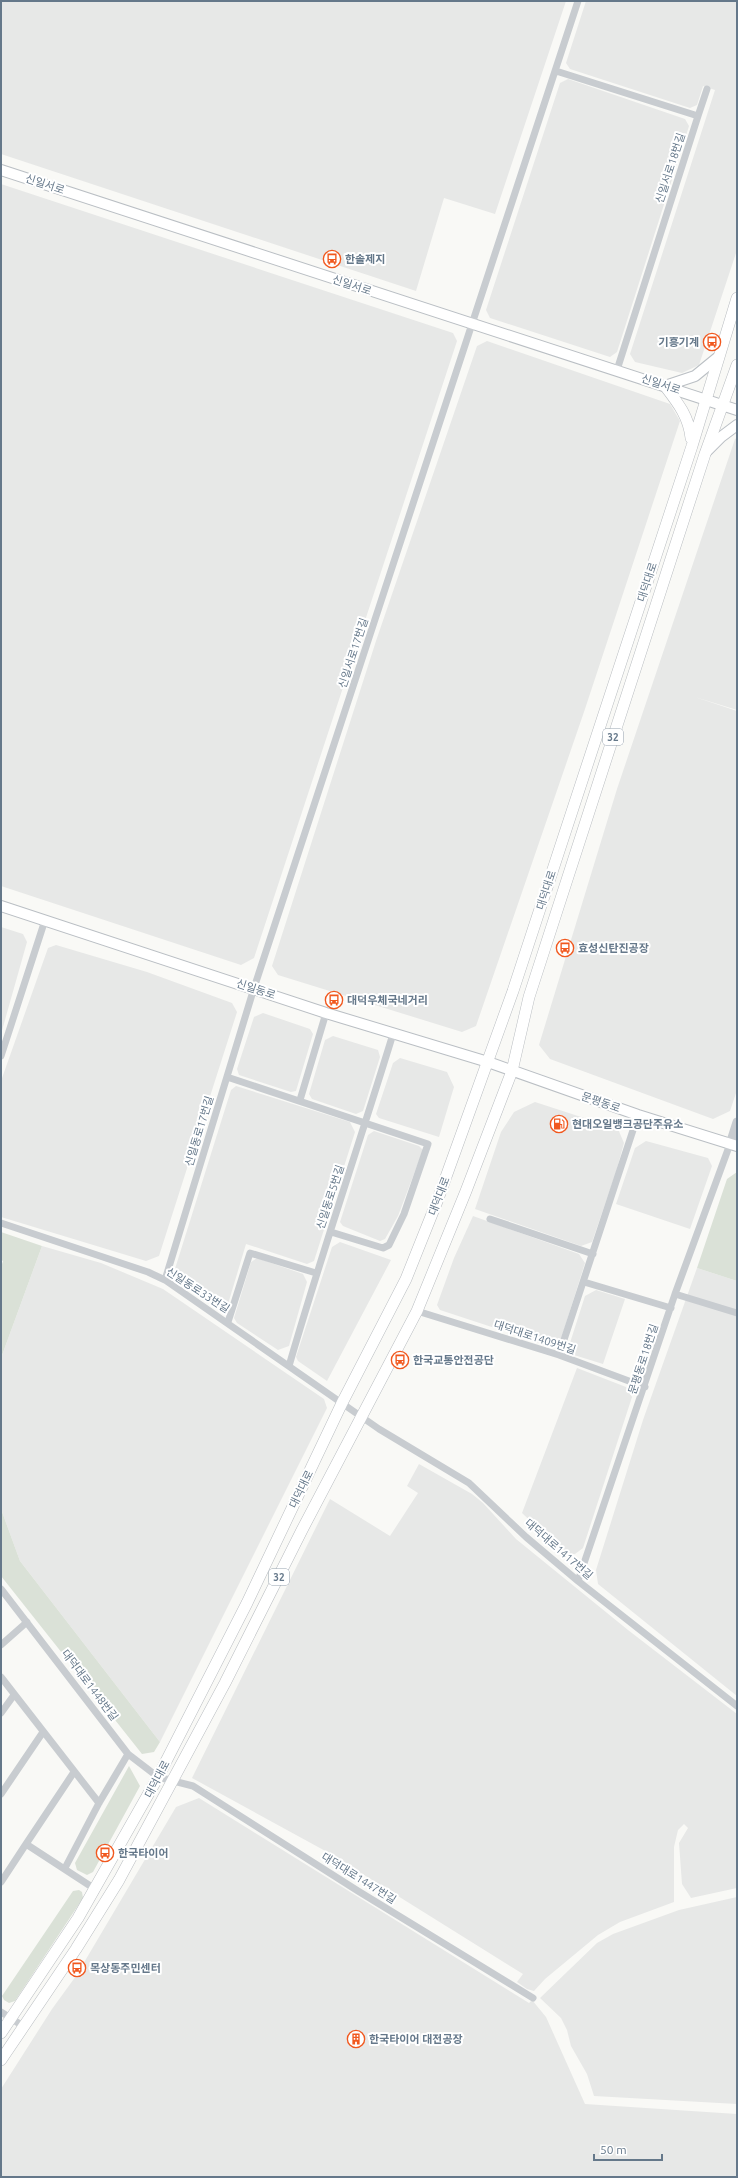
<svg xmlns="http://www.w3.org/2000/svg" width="738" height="2178" viewBox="0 0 738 2178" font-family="Ubuntu,'Noto Sans KR',sans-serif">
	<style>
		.built { fill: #e7e8e7 }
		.green { fill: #dae1d7 }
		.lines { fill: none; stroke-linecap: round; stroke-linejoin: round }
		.secondary-casing { stroke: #babfc4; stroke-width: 12 }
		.primary-casing { stroke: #b9bdc1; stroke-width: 12 }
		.minor { stroke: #c8ccd0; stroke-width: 7 }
		.tertiary { stroke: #c8ccd0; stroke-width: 9 }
		.secondary { stroke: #fff; stroke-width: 10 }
		.primary { stroke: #fff; stroke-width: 11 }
		.labels { text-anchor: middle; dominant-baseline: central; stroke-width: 4; stroke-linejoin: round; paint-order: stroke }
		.shield { fill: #fff; stroke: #93a0ad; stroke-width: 1 }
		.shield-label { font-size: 10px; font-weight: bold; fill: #65788a }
		.street-label { font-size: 11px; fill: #65788a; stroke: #fff }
		.poi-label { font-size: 11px; font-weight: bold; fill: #65788a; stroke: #fff; text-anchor: start }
	</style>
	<rect width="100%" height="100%" fill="#f9f9f6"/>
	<path class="built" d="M1 1H566L495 214 444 198 416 291 1 154Z
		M586 1H737V250L699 365 682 373 635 362 630 354 715 90 703 86 697 105 690 108 570 69 566 63Z
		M568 79 685 119 689 126 617 352 610 357 490 318 486 310 560 83Z
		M1 184 453 333 457 341 254 958 241 965 1 886Z
		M487 341 670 404 680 421 585 709 476 1026 462 1032 278 975 272 966 376 641 477 346Z
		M737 438V634L704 623 737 634V710L695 697 737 711V1090L730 1111 713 1119 550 1059 539 1045 617 789 735 439Z
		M1 927 23 934 27 942 1 1034Z
		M56 945 147 972 232 1003 237 1012 159 1256 146 1261 1 1217V1081L48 948Z
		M263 1013 310 1029 313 1034 296 1091 291 1092 239 1075 237 1069 254 1017Z
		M333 1036 378 1050 380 1057 363 1111 356 1114 312 1099 309 1094 325 1040Z
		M400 1058 447 1072 454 1087 439 1137 379 1118 376 1114 393 1063Z
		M236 1086 350 1122 355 1132 314 1261 307 1264 246 1244 225 1314 177 1279 174 1272 231 1090Z
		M535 1102 618 1129 624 1143 616 1172 592 1242 581 1246 475 1209 501 1132 514 1112Z
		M374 1131 419 1146 423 1150 398 1216 385 1239 380 1241 343 1226 340 1222 368 1135Z
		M646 1141 708 1158 712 1166 690 1229 616 1204 635 1148Z
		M473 1216 579 1254 585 1263 561 1339 549 1346 440 1310 437 1305 454 1258Z
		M340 1242 391 1260 327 1381 298 1361 296 1357 332 1247Z
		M42 1246 101 1263 163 1289 324 1399 327 1408 160 1742 20 1561 1 1509V1358Z
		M257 1258 303 1274 307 1282 289 1346 278 1350 237 1323 234 1318 251 1262Z
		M697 1268 737 1281V1696L598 1584 596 1570 643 1420Z
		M596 1290 625 1299 603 1364 574 1355 569 1346 585 1296Z
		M577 1368 626 1387 632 1397 583 1548 575 1554 566 1555 522 1513Z
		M419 1464 472 1494 483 1503 516 1539 628 1630 737 1714V1888L691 1898 682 1884 679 1843 688 1828 684 1824 678 1830 674 1847V1902L620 1922 598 1935 545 1979 534 1991 527 1989 517 1982 523 1974 329 1853 192 1778 330 1499 390 1536 418 1493 407 1486Z
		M199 1798 529 2003 532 2000 546 2017 585 2104 737 2114V2177H1V2089L52 2009 76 1976 176 1807Z
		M737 1897V2104L594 2096 587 2074 571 2046 567 2030 561 2018 540 1998 597 1943 613 1934 679 1910Z"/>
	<path class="green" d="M737 1172V1281L697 1268 727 1179Z
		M1 1232 42 1246 1 1358V1267L3 1261 1 1260Z
		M1 1509 20 1561 160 1742 154 1752 142 1754 1 1576Z
		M129 1766 140 1786 93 1872 87 1875 77 1870 75 1863Z
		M79 1890 82 1892 83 1898 15 2001 9 2003 4 2000 2 1996 73 1891Z"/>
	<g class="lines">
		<defs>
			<path id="secondary" d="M1 170 737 410
				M665 386 695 376 717 358
				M706 452 721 437 737 425
				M1 906 326 1013 488 1062 638 1115 737 1146"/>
			<path id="primary" d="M665 386C678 403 689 417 691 438
				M1 2033 78 1918 158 1777 247 1603 342 1403 406 1279 438 1199 513 991 692 446 737 298
				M1 2060 76 1949 119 1880 225 1683 302 1530 417 1311 466 1191 512 1071 529 997 705 454 737 365"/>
		</defs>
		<use href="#secondary" class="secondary-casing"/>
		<use href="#primary" class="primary-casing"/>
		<path class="minor" d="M556 71 698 116 617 370
			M698 116 707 89
			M1 1056 45 920
			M227 1077 428 1144 404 1214 389 1245 383 1248 331 1232
			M300 1100 326 1013
			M490 1219 593 1254
			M1 1223 148 1272 165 1280 379 1429 469 1483 526 1537 578 1581 737 1706
			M165 1280 254 988 578 1
			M584 1282 671 1308
			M675 1294 737 1313
			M417 1311 559 1355 645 1387
			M228 1322 250 1253 316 1273
			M559 1355 638 1115
			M289 1366C321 1255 359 1145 393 1034
			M578 1581 675 1294 730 1144
			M1 1589 128 1754 158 1777 193 1786 358 1891 533 1998
			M1 1645 27 1622
			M1 1677 99 1803
			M1 1713 14 1695
			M1 1794 43 1732
			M26 1844 74 1772
			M65 1868 99 1803 128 1754
			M1 1882 26 1844 95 1889
			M1 2012 23 2026"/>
		<path class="tertiary" d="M730 1144 737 1122"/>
		<use href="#secondary" class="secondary"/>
		<use href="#primary" class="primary"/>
	</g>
	<defs>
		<symbol id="bus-ring" viewBox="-11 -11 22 22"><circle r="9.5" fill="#fff" stroke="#f1581e" stroke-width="1.5"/><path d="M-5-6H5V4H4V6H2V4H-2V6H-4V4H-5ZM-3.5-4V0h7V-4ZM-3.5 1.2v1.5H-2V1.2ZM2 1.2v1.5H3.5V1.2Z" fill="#f1581e"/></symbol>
		<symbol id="fuel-ring" viewBox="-11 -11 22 22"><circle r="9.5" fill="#fff" stroke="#f1581e" stroke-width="1.5"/><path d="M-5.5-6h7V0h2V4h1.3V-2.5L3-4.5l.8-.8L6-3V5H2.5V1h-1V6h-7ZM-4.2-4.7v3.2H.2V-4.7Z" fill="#f1581e"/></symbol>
		<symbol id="building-ring" viewBox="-11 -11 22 22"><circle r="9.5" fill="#fff" stroke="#f1581e" stroke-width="1.5"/><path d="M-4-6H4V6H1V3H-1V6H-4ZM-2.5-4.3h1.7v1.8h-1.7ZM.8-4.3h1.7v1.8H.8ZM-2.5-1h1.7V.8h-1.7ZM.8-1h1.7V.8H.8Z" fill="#f1581e"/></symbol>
	</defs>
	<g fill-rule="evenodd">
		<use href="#bus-ring" x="322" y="249" width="20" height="20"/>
		<use href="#bus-ring" x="702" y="332" width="20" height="20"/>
		<use href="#bus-ring" x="555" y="938" width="20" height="20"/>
		<use href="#bus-ring" x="324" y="990" width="20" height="20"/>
		<use href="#fuel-ring" x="549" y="1114" width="20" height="20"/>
		<use href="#bus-ring" x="390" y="1350" width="20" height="20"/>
		<use href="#bus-ring" x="95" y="1843" width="20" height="20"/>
		<use href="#bus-ring" x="67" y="1958" width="20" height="20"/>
		<use href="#building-ring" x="346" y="2029" width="20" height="20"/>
	</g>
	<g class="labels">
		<g class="shield">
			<rect x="603" y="729" width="20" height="16" rx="3"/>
			<rect x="269" y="1569" width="20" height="16" rx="3"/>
		</g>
		<g class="shield-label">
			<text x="613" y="737">32</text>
			<text x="279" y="1577">32</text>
		</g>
		<g class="street-label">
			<text transform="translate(670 168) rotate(-72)">신일서로18번길</text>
			<text transform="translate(45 184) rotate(18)">신일서로</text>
			<text transform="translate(352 285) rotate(18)">신일서로</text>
			<text transform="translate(661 384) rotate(18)">신일서로</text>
			<text transform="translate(647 582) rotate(-72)">대덕대로</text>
			<text transform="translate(353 653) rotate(-72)">신일서로17번길</text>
			<text transform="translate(546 890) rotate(-72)">대덕대로</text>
			<text transform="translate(256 989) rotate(18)">신일동로</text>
			<text transform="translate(601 1102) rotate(19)">문평동로</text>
			<text transform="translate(199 1131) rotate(-73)">신일동로17번길</text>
			<text transform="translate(439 1196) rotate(-69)">대덕대로</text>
			<text transform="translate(330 1197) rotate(-72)">신일동로5번길</text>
			<text transform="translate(198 1290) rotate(33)">신일동로33번길</text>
			<text transform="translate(535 1337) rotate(18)">대덕대로1409번길</text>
			<text transform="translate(643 1359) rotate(-72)">문평동로18번길</text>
			<text transform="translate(301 1489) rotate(-64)">대덕대로</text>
			<text transform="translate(559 1549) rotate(41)">대덕대로1417번길</text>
			<text transform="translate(90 1685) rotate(53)">대덕대로1448번길</text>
			<text transform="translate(157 1779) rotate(-62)">대덕대로</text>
			<text transform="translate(359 1878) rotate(32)">대덕대로1447번길</text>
		</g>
		<g class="poi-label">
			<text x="345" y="259">한솔제지</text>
			<text x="699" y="342" text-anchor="end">기흥기계</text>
			<text x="578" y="948">효성신탄진공장</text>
			<text x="347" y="1000">대덕우체국네거리</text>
			<text x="572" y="1124">현대오일뱅크공단주유소</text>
			<text x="413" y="1360">한국교통안전공단</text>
			<text x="118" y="1853">한국타이어</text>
			<text x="90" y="1968">목상동주민센터</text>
			<text x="369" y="2039">한국타이어 대전공장</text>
		</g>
	</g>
	<rect width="738" height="2178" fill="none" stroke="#65788a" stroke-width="4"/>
	<path d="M594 2154v6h68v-6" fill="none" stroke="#65788a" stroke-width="2"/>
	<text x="600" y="2154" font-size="12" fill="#65788a" stroke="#ffffff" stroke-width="3" paint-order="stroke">50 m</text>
</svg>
